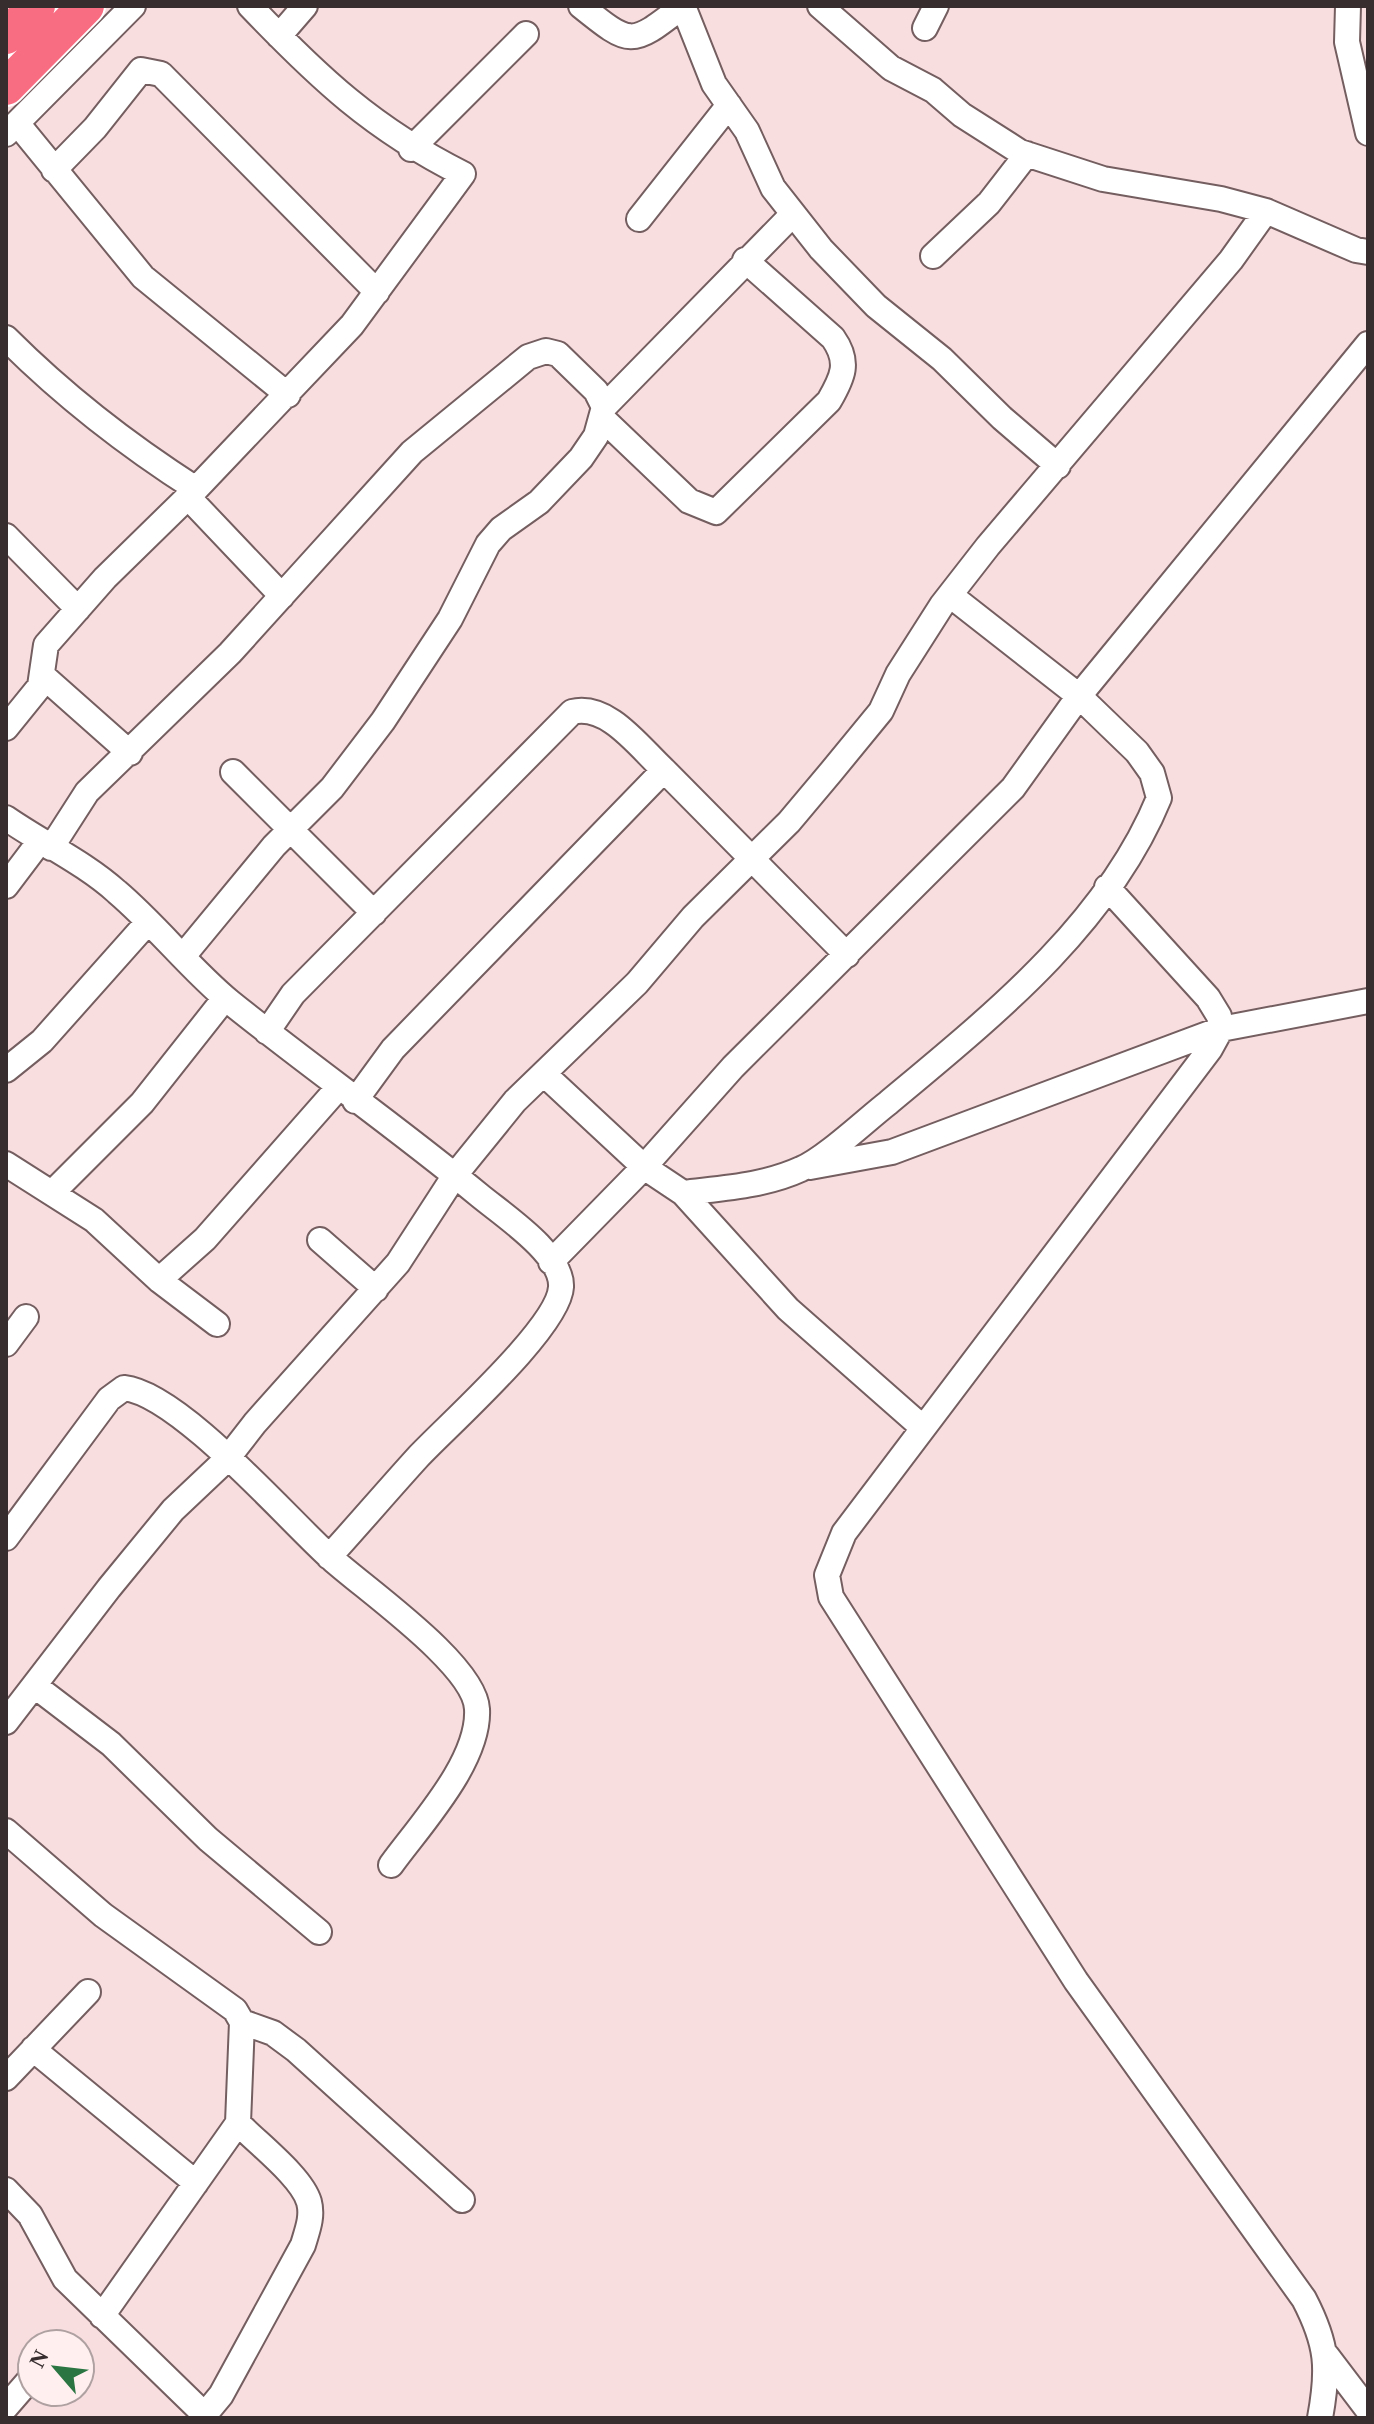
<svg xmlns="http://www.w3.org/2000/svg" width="1374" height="2424" viewBox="0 0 1374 2424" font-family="Georgia,serif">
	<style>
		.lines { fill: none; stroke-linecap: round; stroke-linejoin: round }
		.minor-casing { stroke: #745e5f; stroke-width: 28 }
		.highway-casing { stroke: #fff; stroke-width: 40 }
		.minor { stroke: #fff; stroke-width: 24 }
		.highway { stroke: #f96d83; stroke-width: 36 }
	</style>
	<rect width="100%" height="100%" fill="#f9dee0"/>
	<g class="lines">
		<defs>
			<path id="minor" d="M581 6C632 47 631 46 683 6
				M683 6 714 84 747 131 773 188 821 249 876 306 942 359 1002 418 1058 466
				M820 6 891 68 933 90 962 115 1020 152 1103 179 1221 199 1266 211 1356 250 1368 252
				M1348 6 1347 42 1368 133
				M925 28 936 6
				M279 36 305 6
				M17 123 143 277 288 395
				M6 134 133 6
				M411 149 526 34
				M54 170 95 128 141 70 161 74 377 292
				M639 219 729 105
				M933 256 989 203 1027 154
				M6 338C64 396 127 445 196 489
				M604 407 793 214
				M602 418 689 501 716 512 829 401C843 377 850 362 833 338L745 260
				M188 497 282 596
				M6 536 78 609
				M42 675 130 753
				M6 728 40 686 46 645 105 578 196 489 352 325 463 174C373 129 319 78 250 6
				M233 772 374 913
				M6 818C42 843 85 863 117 892 157 926 190 969 230 1002 312 1068 398 1128 479 1195 503 1215 563 1254 561 1287 559 1327 448 1425 418 1457 388 1490 359 1524 329 1557
				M51 848 87 792 230 653 412 452 528 357 546 351 558 354 596 391 604 407 596 436 581 458 539 502 501 529 488 544 450 619 383 721 332 788 274 846 184 955
				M6 886 40 841
				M1107 887 1208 998 1219 1016 1221 1029 1210 1049 844 1533 827 1575 831 1597 1076 1981 1304 2299C1328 2345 1329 2369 1320 2418
				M267 1032 293 994 572 712C608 703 639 747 664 770
				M6 1070 42 1041 148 922
				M544 1074 644 1167 683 1193C723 1188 764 1186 801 1169 825 1159 866 1120 888 1103 991 1017 1107 925 1159 798L1152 773 1137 752 1079 696 950 595
				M355 1101 393 1049 664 770 847 955
				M6 1164 94 1220 159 1280 217 1324
				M810 1167 892 1152 1221 1029 1368 1001
				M52 1193 142 1103 225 998
				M683 1193 788 1309 922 1427
				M320 1240 376 1289
				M551 1262 644 1167 733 1067 1013 788 1079 696 1368 344
				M159 1280 205 1239 338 1088
				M6 1344 26 1317
				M6 1538 109 1399 124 1388C180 1394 288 1520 332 1559 365 1589 475 1665 477 1709 480 1761 420 1825 391 1865
				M35 1686 111 1744 208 1839 319 1932
				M6 1722 109 1588 173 1510 227 1459 255 1423 398 1263 455 1175 515 1101 637 983 693 917 789 822 831 772 881 711 898 674 942 605 988 546 1231 260 1266 211
				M6 1831 103 1915 235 2010 242 2022 238 2123C257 2143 302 2177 309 2202 313 2217 307 2231 303 2245L221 2395 202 2418
				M242 2022 273 2033 296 2050 462 2200
				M33 2049 196 2183
				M6 2078 88 1992
				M6 2190 30 2215 65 2279 205 2415
				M102 2316 238 2123
				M1327 2356 1368 2410
				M6 2407 32 2377"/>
			<path id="highway" d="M6 36 37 6
				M6 87 86 6"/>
		</defs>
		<use href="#minor" class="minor-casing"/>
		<use href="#highway" class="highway-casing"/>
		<use href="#minor" class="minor"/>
		<use href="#highway" class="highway"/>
	</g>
	<rect width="1374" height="2424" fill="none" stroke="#372d2e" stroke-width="16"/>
	<g transform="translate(56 2368) rotate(298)"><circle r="38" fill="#ffefef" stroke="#afa1a2" stroke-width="2"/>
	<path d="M0-6L14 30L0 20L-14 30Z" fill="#2a7542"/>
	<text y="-12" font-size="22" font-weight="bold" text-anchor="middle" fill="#372d2e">N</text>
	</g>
</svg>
